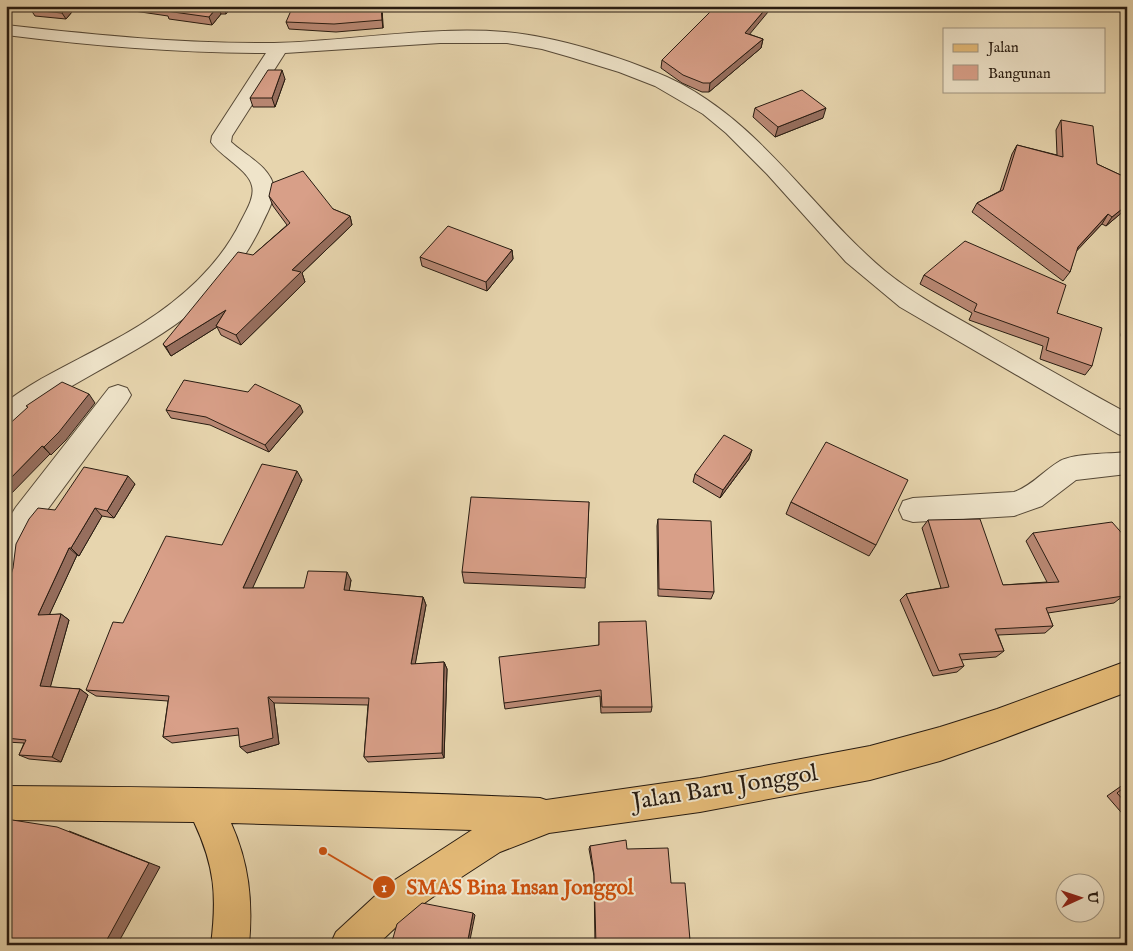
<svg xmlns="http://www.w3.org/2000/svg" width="1133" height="951" viewBox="0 0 1133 951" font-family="'IM FELL English',serif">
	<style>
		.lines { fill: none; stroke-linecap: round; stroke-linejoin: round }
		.minor-casing { stroke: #574a38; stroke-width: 2 }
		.major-casing { stroke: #271b11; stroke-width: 2 }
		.minor { fill: #efe4ca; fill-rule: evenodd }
		.major { fill: #e4ba77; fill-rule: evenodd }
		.wall { fill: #ba8975; stroke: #271b11 }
		.shaded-wall { fill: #976f5f; stroke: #271b11 }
		.building { fill: #d89f88; stroke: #271b11 }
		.labels { text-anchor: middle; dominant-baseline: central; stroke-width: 4; stroke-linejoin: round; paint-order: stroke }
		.near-street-label { font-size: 24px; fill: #271b11; stroke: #efe4ca }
		.leader { fill: none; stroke: #cb500d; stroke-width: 2 }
		.callout-dot { fill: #cb500d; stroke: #efe4ca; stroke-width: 2 }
		.mark-label { font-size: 15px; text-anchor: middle; font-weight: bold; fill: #fff }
		.callout-label { font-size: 21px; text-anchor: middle; font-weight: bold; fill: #cb500d; stroke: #efe4ca; stroke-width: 4; stroke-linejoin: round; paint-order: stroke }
	</style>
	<rect width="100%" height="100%" fill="#e7d5ae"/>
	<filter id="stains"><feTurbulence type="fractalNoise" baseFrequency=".004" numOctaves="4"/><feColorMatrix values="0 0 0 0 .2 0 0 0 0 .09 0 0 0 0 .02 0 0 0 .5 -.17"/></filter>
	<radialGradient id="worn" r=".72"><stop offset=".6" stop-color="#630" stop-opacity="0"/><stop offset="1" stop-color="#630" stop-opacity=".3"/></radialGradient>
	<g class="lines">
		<defs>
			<path id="minor" d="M6 25C95 35 185 44 274 43 351 41 428 26 505 32 555 36 621 57 667 77 759 119 810 208 885 271 917 297 954 316 991 337 1036 362 1081 388 1127 413V437L1118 434 900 307 846 262 767 174 726 133 703 114 655 86 619 72 570 57 542 49 507 43H440L285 53 232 136 231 142C245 155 271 167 274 188 275 200 267 213 262 224 220 315 140 345 60 393 42 403 26 421 6 427V402C36 379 72 363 105 345 159 317 214 277 241 221 246 211 255 197 252 186 249 170 220 156 211 142L212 136 266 53C179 53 93 46 6 35Z
				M118 385 127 388 131 395 127 402 36 525C31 534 24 544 22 554 21 566 21 576 16 587L6 590V523L16 507 109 388Z
				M1127 452V474L1076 480 1042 506 1014 516 913 522 903 519 899 510 903 501 913 498 1014 492C1032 486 1044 470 1060 461 1075 453 1109 454 1127 452Z"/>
			<path id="major" d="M1127 661V692L997 741 940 761 870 780 700 812 549 833 500 852 460 878 413 911 377 945H330L336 932 387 885 472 830 231 823C249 863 253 901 249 945H211C217 896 215 867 194 822L6 820V786C184 787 362 790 540 798L546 800 700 778 870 746 940 727 997 709Z"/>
		</defs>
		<use href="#minor" class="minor-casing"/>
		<use href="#major" class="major-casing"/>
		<use href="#minor" class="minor"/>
		<use href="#major" class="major"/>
	</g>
	<path class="wall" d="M35 6H77L66 19 35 16 31 10Z
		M100 6H232L226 14H221L212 25 169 19 168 16Z
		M382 6 383 28 336 32 289 29 286 22Z
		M407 6H480V7L407 8Z
		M749 34 763 39 761 48 709 92H702L682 83 661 68 662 60Z
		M285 79 275 107H253L250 98Z
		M755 108 823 118 775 137 753 117Z
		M1061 120 1097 164 1127 178V194L1124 197 1127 198V208L1106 226 1102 224 1076 251 1070 272 1063 281 972 212 977 203 1000 191 1012 154 1017 145 1057 155 1056 130Z
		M269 196 333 209 350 216 352 225 302 273 305 282 241 345 221 335 217 327 171 356 163 344 253 255 287 225 273 206Z
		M512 250 513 259 487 291 422 266 420 257Z
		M924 275 1057 313 1092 366 1085 375 1040 359 1043 346 969 320 972 313 920 284Z
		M1127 313V362L1121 335 1125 314Z
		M166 410 303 412 269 452 210 425 171 418Z
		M749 459 720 498 693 482 695 474Z
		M302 480 252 588H304L351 580 349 591 423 597 426 605 415 664 444 662 447 669 444 758 368 762 364 757 368 705 274 703 279 744 247 753 239 735 172 743 163 737 168 701 96 696 86 690 222 545Z
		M135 484 114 518 102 516 79 556 77 555 49 615 61 614 69 620 50 687 80 689 88 695 61 762 29 759 19 755 24 743 6 742V582L9 581 55 510Z
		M589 502 585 588 464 583 462 572Z
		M791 502 876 545 869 556 786 514Z
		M658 519 714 592 711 599 658 596 657 526Z
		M928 520 1003 585 1047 582 1026 541 1033 533 1127 581 1122 583 1123 596 1114 603 1048 613 1053 626 1045 633 998 635 1004 651 996 657 961 660 964 666 957 672 933 676 900 600 906 594 941 588 922 528Z
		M599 622 652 707 651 712 601 713 600 696 505 709 504 703 599 645Z
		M1127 782V819L1107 796Z
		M590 846 627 849 671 883 690 940 687 942H659V945H595L594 876 589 849Z"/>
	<path class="shaded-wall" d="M68 6H77L66 19 62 13Z
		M218 6 221 14 212 25 209 17Z
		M223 6H232L226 14Z
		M381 6H382L383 28 382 20Z
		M768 6H773L744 41 745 33Z
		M763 39 761 48 709 92 710 83Z
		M282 70 285 79 275 107 272 98Z
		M826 108 823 118 775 137 778 127Z
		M1127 191V194L1116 205 1122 195Z
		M1127 205V208L1125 210 1106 226 1112 217Z
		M1108 214 1102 224 1071 257 1078 247Z
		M350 216 352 225 302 273 305 282 241 345 236 335 292 270Z
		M512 250 513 259 487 291 486 282Z
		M226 310 216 326 217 327 171 356 166 347Z
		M89 394 95 403 66 440 51 455 44 447Z
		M300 405 303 412 269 452 265 445Z
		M42 446 50 454 6 499V483Z
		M752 450 749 459 720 498 723 490Z
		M297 471 302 480 249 596 243 588Z
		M128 476 135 484 114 518 107 511Z
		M6 504 12 510 6 519Z
		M95 508 102 516 79 556 71 548Z
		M69 548 77 555 46 622 38 615Z
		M347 572 351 580 348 598 344 590Z
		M1127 578V581L1113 587 1122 580Z
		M423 597 426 605 414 671 411 664Z
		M61 614 69 620 49 692 40 686Z
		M444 662 447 669 444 758 442 753Z
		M80 689 88 695 61 762 52 757Z
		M268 697 274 703 279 744 247 753 240 747Z
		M69 831 160 867 117 945H104Z
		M473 913 475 915 469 945H467Z"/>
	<path class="building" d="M35 6H68L62 13 31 10Z
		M154 6H218L209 17 166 11 168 8Z
		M293 6H381L382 20 334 24 286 22Z
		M716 6H768L745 33 763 39 710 83H703L683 75 662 60Z
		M268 70H282L272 98H250Z
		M802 90 826 108 778 127 755 108Z
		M1061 120 1093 126 1097 164 1127 178V191L1122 195 1127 198V205L1112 217 1108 214 1078 247 1070 272 977 203 1003 190 1017 145 1063 157Z
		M303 171 333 209 350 216 292 270 301 272 236 335 216 326 226 310 166 347 163 344 238 252 253 255 290 223 269 196 272 183Z
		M448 226 512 250 486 282 420 257Z
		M965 241 1066 285 1057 313 1102 328 1092 366 1046 350 1049 338 974 311 977 304 924 275Z
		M184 380 248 392 255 384 300 405 265 445 206 417 166 410Z
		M62 382 89 394 59 432 44 447 42 446 6 483V427L28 407 26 406Z
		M724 435 752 450 723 490 695 474Z
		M826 442 908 480 876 545 791 502Z
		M262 464 297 471 243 588H304L308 571 347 572 344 590 423 597 411 664 444 662 442 753 364 757 369 698 268 697 273 738 240 747 238 728 163 737 169 696 86 690 113 622 123 623 166 536 222 545Z
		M84 467 128 476 107 511 95 508 71 548H69L38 615 61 614 40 686 80 689 52 757 19 755 26 740 6 738V582L9 581 13 568 16 544 29 519 38 508 55 510Z
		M471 497 589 502 586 578 462 572Z
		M658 519 711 521 714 592 659 589Z
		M980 519 1003 585 1059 582 1033 533 1112 522 1127 539V578L1122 580 1123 596 1046 608 1053 626 995 629 1004 651 959 654 964 666 939 671 906 594 949 587 928 520Z
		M646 621 652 707H602L601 690 504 703 499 657 599 645V622Z
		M1127 785V804L1117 793Z
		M6 819 57 827 149 863 104 945H6Z
		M626 840 627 849 668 848 671 883H685L690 940 659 941V945H596L594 874 590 846Z
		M422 903 473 913 467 945H391L397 924Z"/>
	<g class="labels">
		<g class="near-street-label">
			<text transform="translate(725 788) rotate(-9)">Jalan Baru Jonggol</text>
		</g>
	</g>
	<path class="leader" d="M323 851L384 887"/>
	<g class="callout-dot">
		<circle cx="323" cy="851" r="5"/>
		<circle cx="384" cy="887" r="12"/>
	</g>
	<g class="mark-label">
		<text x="384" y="892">1</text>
	</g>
	<g class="callout-label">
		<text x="520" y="894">SMAS Bina Insan Jonggol</text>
	</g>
	<rect width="1133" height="951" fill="none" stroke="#e7d5ae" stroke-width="25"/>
	<rect x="8" y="8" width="1118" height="936" fill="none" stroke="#271b11" stroke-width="2.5"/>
	<rect x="12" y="12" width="1108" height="926" fill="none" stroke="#271b11"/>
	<rect x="943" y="28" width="162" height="65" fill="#efe4ca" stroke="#9f9480"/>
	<rect x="953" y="44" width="25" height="8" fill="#e4ba77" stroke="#9f9480"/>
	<text x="988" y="52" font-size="15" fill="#271b11">Jalan</text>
	<rect x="953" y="65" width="25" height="15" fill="#d89f88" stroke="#9f9480"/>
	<text x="988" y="78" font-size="15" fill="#271b11">Bangunan</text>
	<g transform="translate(1080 898) rotate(87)"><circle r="24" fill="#efe4ca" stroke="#9f9480"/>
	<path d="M0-4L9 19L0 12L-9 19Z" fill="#8f2418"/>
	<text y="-8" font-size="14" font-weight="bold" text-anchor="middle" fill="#271b11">U</text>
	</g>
	<rect width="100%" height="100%" filter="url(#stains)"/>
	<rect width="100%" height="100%" fill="url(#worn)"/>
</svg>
